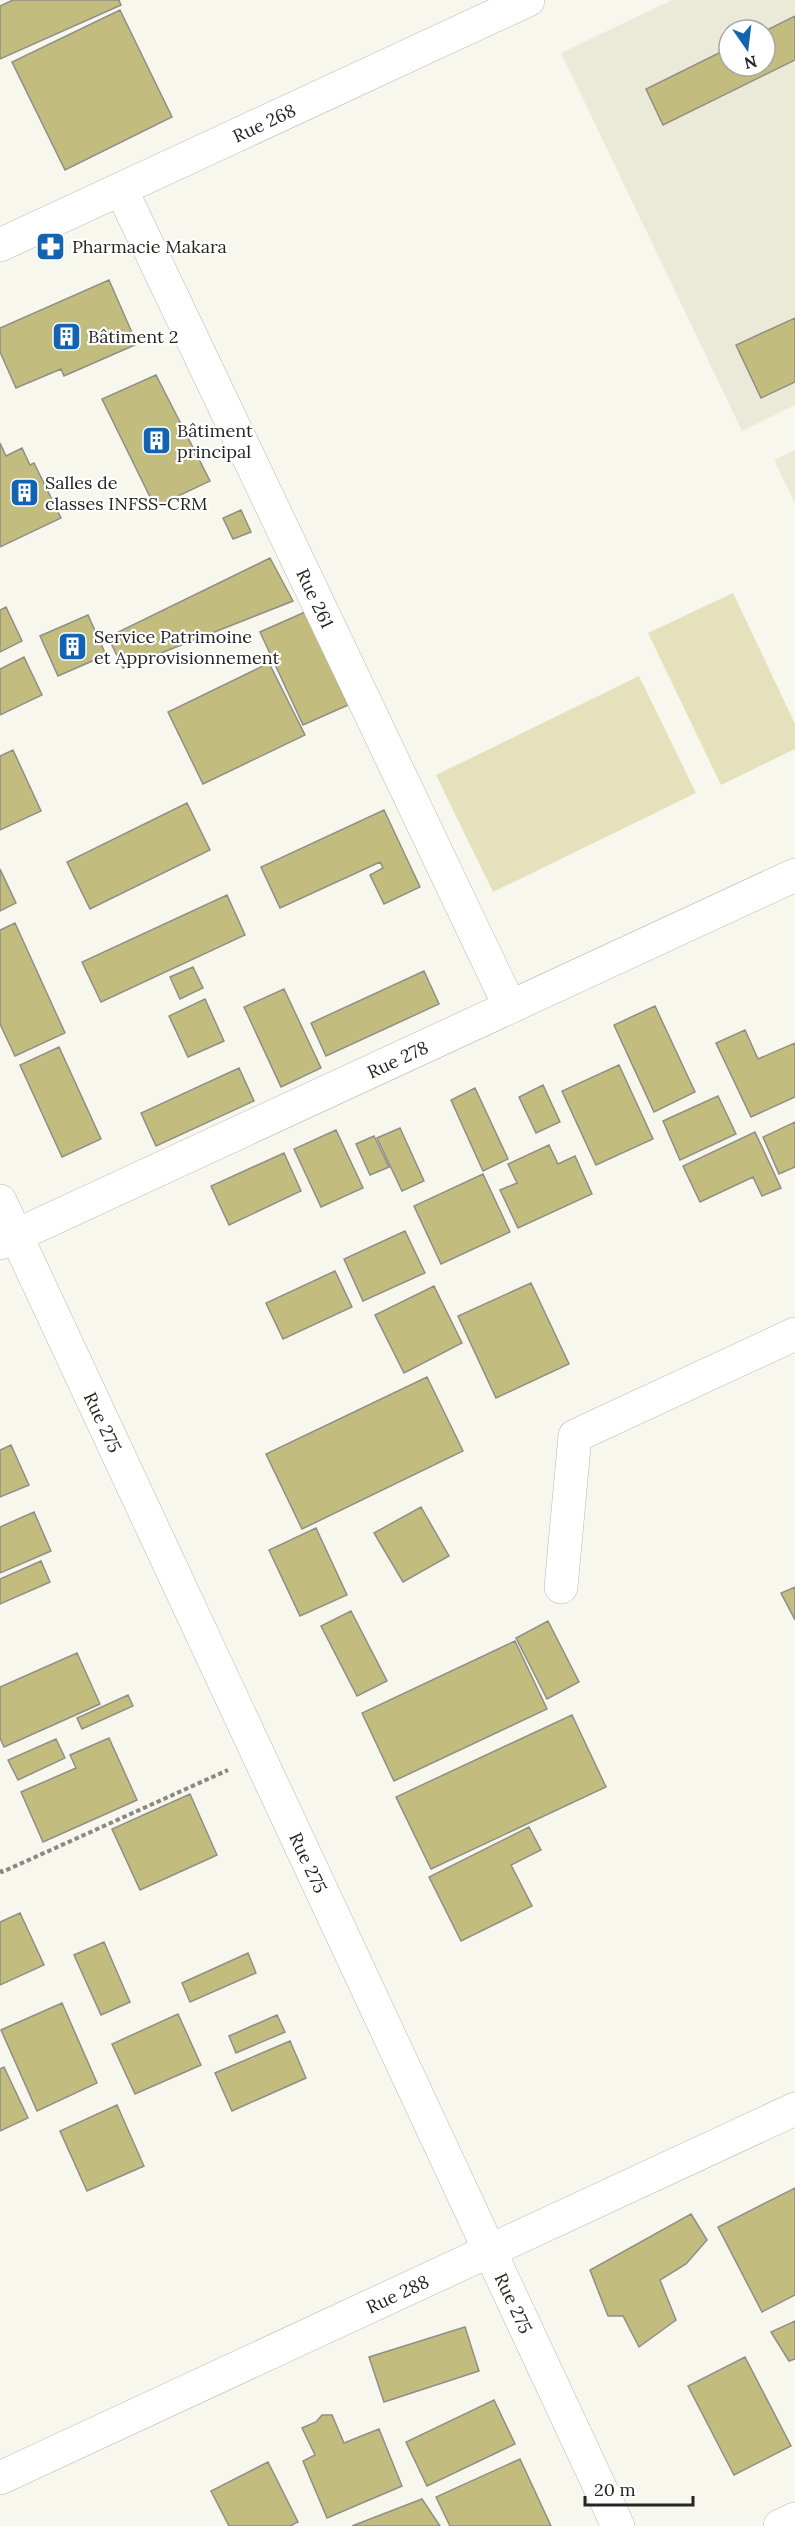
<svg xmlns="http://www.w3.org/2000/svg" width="795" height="2526" viewBox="0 0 795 2526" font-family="Lora,serif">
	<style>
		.built { fill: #ebead9; fill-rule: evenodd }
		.green { fill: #e5e1bc }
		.building { fill: #c2bc7e; stroke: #908f87; stroke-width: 1.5 }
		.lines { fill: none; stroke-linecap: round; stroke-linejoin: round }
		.minor-casing { stroke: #b9b9b0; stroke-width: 34 }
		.path { stroke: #898983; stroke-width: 4; stroke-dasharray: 4.5 3; stroke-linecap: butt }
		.minor { stroke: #fff; stroke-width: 33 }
		.labels { text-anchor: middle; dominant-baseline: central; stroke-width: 4.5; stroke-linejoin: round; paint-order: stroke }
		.street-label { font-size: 18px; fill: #252522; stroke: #fff }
		.poi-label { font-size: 18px; fill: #252522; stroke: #fff; text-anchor: start }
	</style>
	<rect width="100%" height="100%" fill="#f7f7ed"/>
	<path class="built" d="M672 0H795V405L742 431 561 53ZM729 30H765V66H729Z
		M795 450V503L774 460Z"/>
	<path class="green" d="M733 593 795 724V749L721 785 648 633Z
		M639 676 696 793 493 892 436 775Z"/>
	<path class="building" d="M13 0H119L121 5 0 59V6Z
		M120 10 172 117 65 170 12 62Z
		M795 16V60L663 125 646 89 729 48V66H765V31Z
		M109 280 137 344 64 376 61 369 16 388 0 352V328Z
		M795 318V382L761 398 736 345Z
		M156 375 210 481 155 507 102 399Z
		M0 443 6 456 22 448 30 465 34 463 61 518 0 547Z
		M241 510 251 532 233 539 223 518Z
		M270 558 293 601 123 668 108 637Z
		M6 607 22 641 0 652V610Z
		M305 612 348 705 303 725 260 632Z
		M88 615 106 655 58 676 40 636Z
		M24 657 42 695 0 715V669Z
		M269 663 305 735 203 784 168 712Z
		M13 750 41 811 0 830V756Z
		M187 803 210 850 90 909 67 862Z
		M384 810 420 887 384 904 370 875 383 868 380 862 280 908 261 867Z
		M0 869 16 903 0 911Z
		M227 895 245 935 101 1002 82 962Z
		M15 923 65 1033 15 1056 0 1024V930Z
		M193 967 203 988 180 999 170 977Z
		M424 971 439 1004 326 1056 311 1023Z
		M284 989 321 1068 281 1087 244 1007Z
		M205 999 224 1041 188 1057 169 1016Z
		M655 1006 695 1092 654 1112 614 1025Z
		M745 1030 758 1059 795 1043V1097L751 1117 716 1043Z
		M59 1047 101 1139 62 1157 20 1065Z
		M619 1065 653 1139 596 1165 562 1091Z
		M239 1068 254 1101 156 1146 141 1113Z
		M543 1085 560 1122 536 1133 519 1097Z
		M475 1088 508 1159 483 1171 451 1100Z
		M718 1096 736 1134 680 1160 663 1121Z
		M795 1122V1167L779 1174 763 1137Z
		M400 1128 424 1181 402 1191 377 1138Z
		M336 1130 363 1188 321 1207 294 1149Z
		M755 1132 781 1188 762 1196 753 1177 700 1202 683 1166Z
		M374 1136 389 1167 370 1175 356 1144Z
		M549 1145 558 1164 575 1156 592 1194 518 1228 500 1190 517 1183 508 1164Z
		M284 1153 301 1191 229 1225 211 1186Z
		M483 1174 510 1232 441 1264 414 1206Z
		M405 1231 425 1273 363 1301 344 1259Z
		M335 1271 352 1307 283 1339 266 1303Z
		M531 1283 569 1364 496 1398 458 1316Z
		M434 1286 462 1343 404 1373 375 1315Z
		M427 1377 463 1451 302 1529 266 1454Z
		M11 1445 29 1485 0 1497V1450Z
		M421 1507 449 1556 403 1582 374 1533Z
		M34 1512 51 1551 0 1573V1527Z
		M316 1528 347 1595 300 1616 269 1550Z
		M41 1561 50 1582 0 1604V1579Z
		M795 1587V1620L781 1593Z
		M351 1611 387 1681 357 1696 321 1626Z
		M548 1621 579 1682 547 1699 516 1638Z
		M515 1641 547 1709 394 1781 362 1713Z
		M77 1653 100 1704 4 1747 0 1738V1687Z
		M128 1695 133 1706 82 1729 77 1718Z
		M572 1715 606 1787 431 1869 396 1797Z
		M109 1738 137 1800 43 1842 21 1792 76 1768 70 1755Z
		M56 1739 65 1758 18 1780 8 1760Z
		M190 1794 217 1855 140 1890 112 1829Z
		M529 1827 541 1850 511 1865 532 1906 461 1941 429 1877Z
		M20 1913 44 1965 0 1985V1922Z
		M104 1942 130 2002 101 2015 74 1955Z
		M248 1953 256 1973 190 2002 182 1983Z
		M62 2003 97 2083 37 2111 1 2030Z
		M178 2014 201 2065 135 2094 112 2044Z
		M277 2015 285 2032 236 2053 229 2036Z
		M290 2041 306 2078 232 2111 215 2073Z
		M4 2067 28 2118 0 2131V2069Z
		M117 2105 144 2166 87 2191 60 2131Z
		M795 2188V2295L762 2312 718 2227Z
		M691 2214 707 2240 686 2264 660 2280 676 2320 639 2347 623 2316H608L590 2270Z
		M795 2321V2359L789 2361 771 2332Z
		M465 2327 479 2371 384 2402 369 2357Z
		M745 2357 791 2446 734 2475 688 2386Z
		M494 2400 515 2444 427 2486 406 2442Z
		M322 2415H332L344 2443 379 2429 402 2486 327 2518 303 2461 315 2455 302 2428 316 2422Z
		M520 2459 551 2526H450L436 2497Z
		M268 2462 298 2522 290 2526H229L211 2491Z
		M422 2499 440 2526H352Z"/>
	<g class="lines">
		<defs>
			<g id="minor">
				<path id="s1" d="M121 189 510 1007"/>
				<path id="s2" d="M0 245 528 0"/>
				<path id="s3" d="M0 1201 618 2526"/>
				<path id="s4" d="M0 1243 795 875"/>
				<path d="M561 1587 575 1436 795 1334"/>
				<path id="s5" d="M0 2478 795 2109"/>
				<path d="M780 2526 795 2519"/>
			</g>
		</defs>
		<use href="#minor" class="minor-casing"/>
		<path class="path" d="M0 1870 2 1872 228 1770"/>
		<use href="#minor" class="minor"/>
	</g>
	<defs>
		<symbol id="pharmacy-square" viewBox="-11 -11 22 22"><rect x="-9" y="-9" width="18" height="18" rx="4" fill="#1264b2" stroke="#fff"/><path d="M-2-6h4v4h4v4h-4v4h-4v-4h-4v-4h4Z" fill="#fff"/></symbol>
		<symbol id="building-square" viewBox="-11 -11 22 22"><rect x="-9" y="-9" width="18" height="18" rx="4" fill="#1264b2" stroke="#fff"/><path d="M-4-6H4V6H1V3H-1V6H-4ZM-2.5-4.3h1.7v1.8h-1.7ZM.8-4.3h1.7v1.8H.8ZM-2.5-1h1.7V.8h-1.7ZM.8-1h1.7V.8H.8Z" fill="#fff"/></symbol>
	</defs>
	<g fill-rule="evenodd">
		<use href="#pharmacy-square" x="34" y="230" width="33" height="33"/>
		<use href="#building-square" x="50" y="320" width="33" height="33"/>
		<use href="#building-square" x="140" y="424" width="33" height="33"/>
		<use href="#building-square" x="8" y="476" width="33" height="33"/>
		<use href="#building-square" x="56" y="630" width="33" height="33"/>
	</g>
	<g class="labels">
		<g class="street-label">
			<text stroke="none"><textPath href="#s2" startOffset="291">Rue 268</textPath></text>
			<text stroke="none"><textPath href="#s1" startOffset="453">Rue 261</textPath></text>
			<text stroke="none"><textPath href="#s4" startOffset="438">Rue 278</textPath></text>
			<text stroke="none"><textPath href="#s3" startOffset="244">Rue 275</textPath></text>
			<text stroke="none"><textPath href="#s3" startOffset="730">Rue 275</textPath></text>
			<text stroke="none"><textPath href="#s5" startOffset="438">Rue 288</textPath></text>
			<text stroke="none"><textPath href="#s3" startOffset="1216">Rue 275</textPath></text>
		</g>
		<g class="poi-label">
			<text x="72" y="246">Pharmacie Makara</text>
			<text x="88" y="336">Bâtiment 2</text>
			<text x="177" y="430">Bâtiment<tspan x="177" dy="21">principal</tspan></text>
			<text x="45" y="482">Salles de<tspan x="45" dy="21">classes INFSS-CRM</tspan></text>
			<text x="94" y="636">Service Patrimoine<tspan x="94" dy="21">et Approvisionnement</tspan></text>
		</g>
	</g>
	<g transform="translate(747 48) rotate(166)"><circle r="28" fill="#ffffff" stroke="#a8a8a7" stroke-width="1.5"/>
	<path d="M0-4.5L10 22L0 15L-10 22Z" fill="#1264b2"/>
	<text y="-9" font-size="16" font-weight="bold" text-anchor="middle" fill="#252522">N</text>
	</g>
	<path d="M585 2496v9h108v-9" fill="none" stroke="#252522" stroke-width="3"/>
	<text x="594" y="2496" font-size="18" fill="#252522" stroke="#ffffff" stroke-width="4.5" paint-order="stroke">20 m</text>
</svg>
